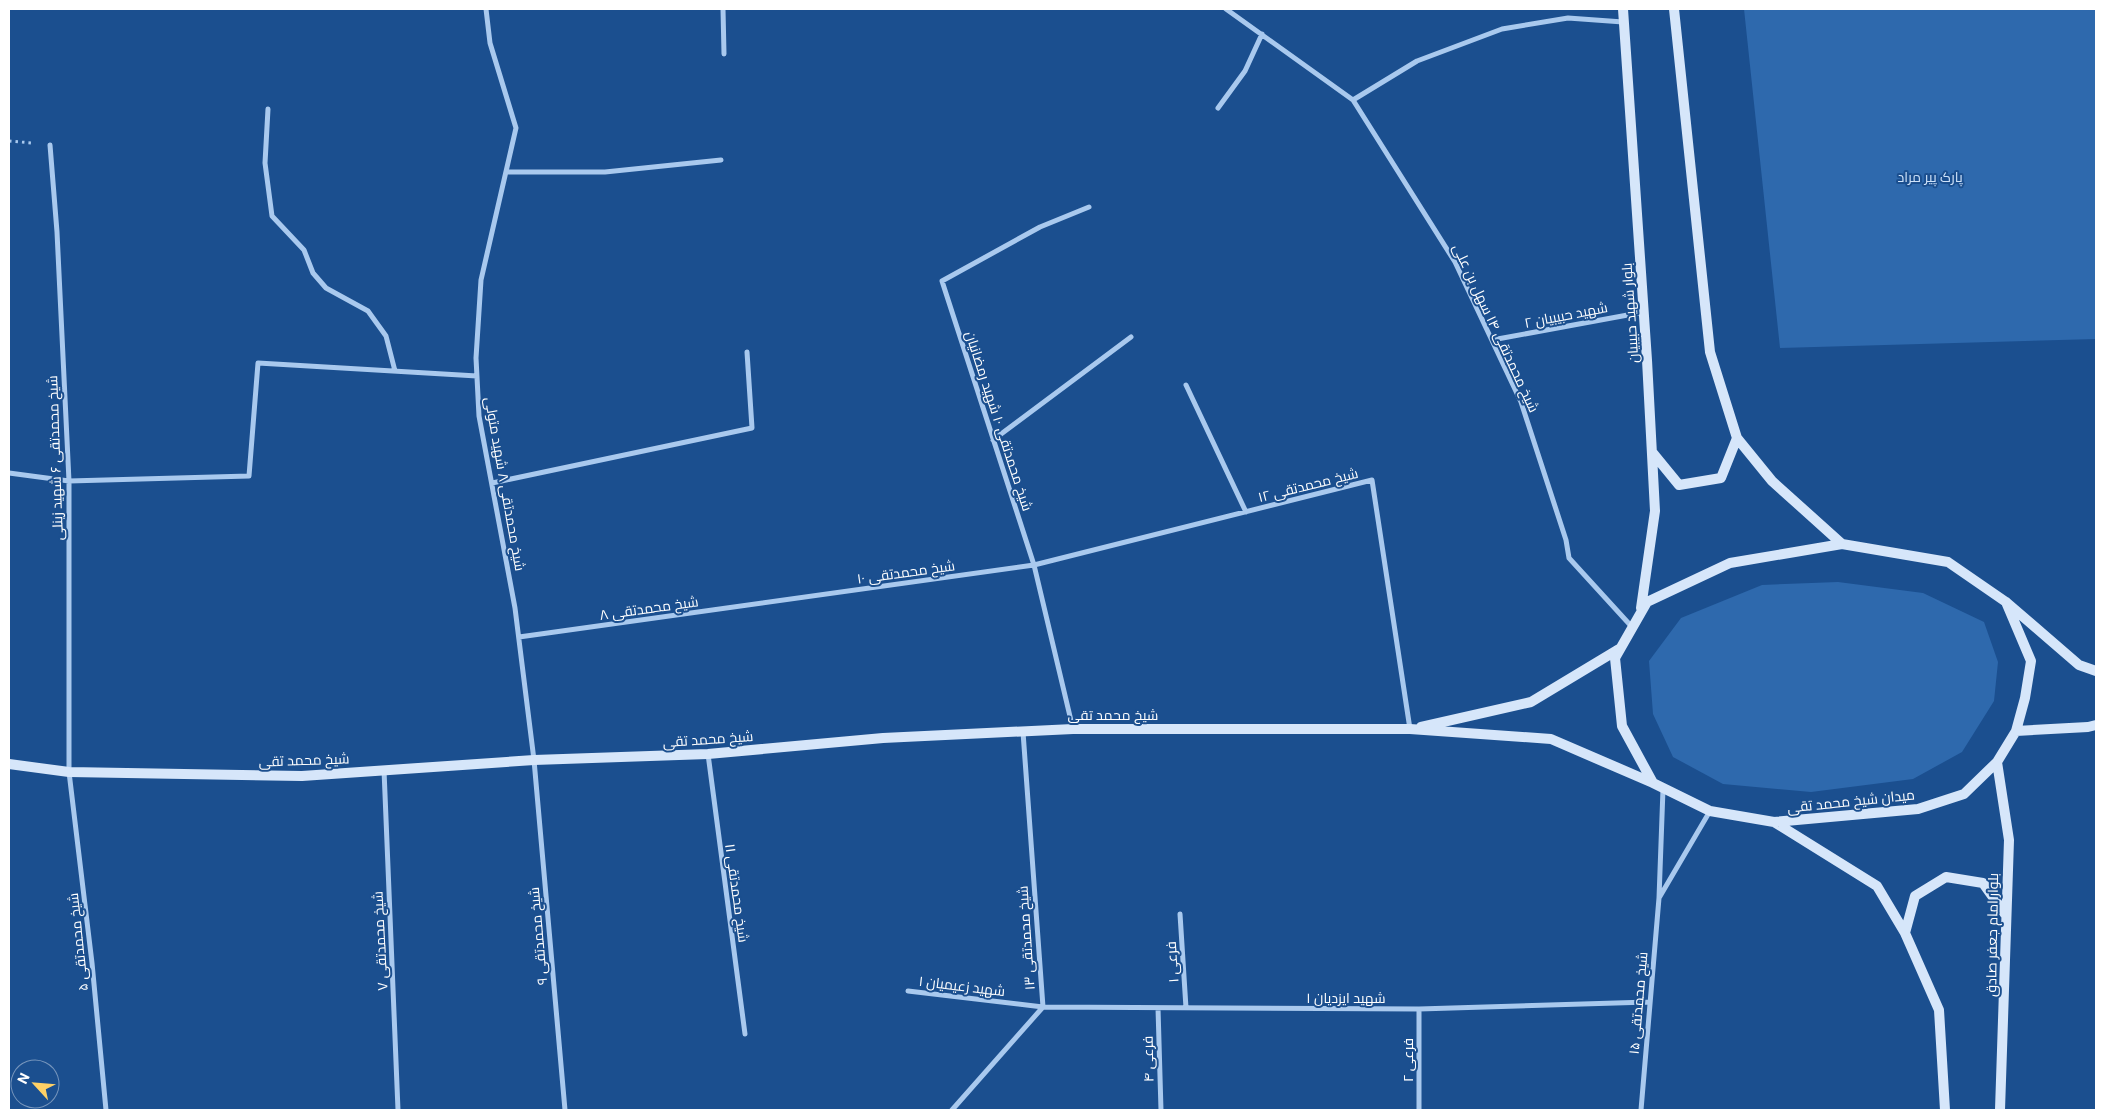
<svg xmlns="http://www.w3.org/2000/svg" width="2105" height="1119" viewBox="0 0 2105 1119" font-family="Roboto,Cairo,sans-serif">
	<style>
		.green { fill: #2e69ad }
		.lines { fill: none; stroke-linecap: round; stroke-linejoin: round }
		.path { stroke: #a9c9ee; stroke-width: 3; stroke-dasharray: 2.5 4; stroke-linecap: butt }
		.street { stroke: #a9c9ee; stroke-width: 5 }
		.secondary { stroke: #d6e6fa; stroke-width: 10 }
		.labels { text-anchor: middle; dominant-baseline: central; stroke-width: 4; stroke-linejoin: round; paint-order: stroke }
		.park-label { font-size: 14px; fill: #cfe3fa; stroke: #1b4f8f }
		.street-label { font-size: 14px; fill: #fff; stroke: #1b4f8f }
	</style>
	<rect width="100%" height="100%" fill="#1b4f8f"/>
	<path class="green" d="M1744 9H2096V339L1780 348Z
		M1838 582 1923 593 1984 622 1998 662 1994 701 1962 752 1913 779 1811 792 1723 784 1673 757 1653 714 1649 661 1681 618 1762 585Z"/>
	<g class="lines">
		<path class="path" d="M9 141 32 143"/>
		<path class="street" d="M486 9 490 43 516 128 481 280 476 358 479 416 515 608 534 760 565 1110
			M723 9 724 54
			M1226 9 1353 100 1455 262 1521 402 1566 540 1569 558 1632 627
			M1353 100 1417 61 1502 29 1568 18 1623 22
			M1218 108 1245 71 1262 34
			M268 109 265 163 272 216 304 250 313 273 326 288 368 311 386 336 395 371
			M50 145 57 232 69 481V772L92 963 106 1110
			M507 172H605L721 160
			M1492 340 1644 312
			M1186 385 1246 512
			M993 440 1131 337
			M9 473 69 481 249 476 258 363 477 376
			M492 483 752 428 747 352
			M519 637 1034 565 1372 480 1410 729
			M1073 729 1034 565 942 281 1040 227 1089 207
			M708 754 745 1034
			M384 770 398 1110
			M1663 789 1659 898 1710 811
			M1180 914 1186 1008
			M908 991 1043 1007 1419 1009 1649 1002
			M1158 1008 1161 1110
			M1419 1009V1110
			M952 1110 1043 1007 1023 732
			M1641 1110 1659 898"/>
		<path class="secondary" d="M1623 9 1647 360 1655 511 1641 608
			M1674 9 1710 352 1737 438 1772 481 1842 544
			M1652 452 1679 485 1721 478 1737 438
			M2006 602 2031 661 2025 698 2016 731 1997 762 1964 794 1918 809 1774 822 1710 811 1653 783 1622 726 1615 658 1647 602 1730 563 1842 544 1948 562 2006 602 2079 665 2096 671
			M1421 727 1531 702 1619 649
			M2016 731 2088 727 2096 725
			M1997 762 2009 840 2000 1110
			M9 764 69 772 302 776 534 760 708 754 883 738 1073 729H1410L1551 739 1653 783
			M1774 822 1877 886 1905 933 1939 1010 1945 1110
			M1905 933 1915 896 1946 877 1983 883 2005 914"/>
	</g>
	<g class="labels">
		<g class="park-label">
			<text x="1930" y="177">پارک پیر مراد</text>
		</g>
		<g class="street-label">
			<text transform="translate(1630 313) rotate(-94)">بلوار شهید حبیبیان</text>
			<text transform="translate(1566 315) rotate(-11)">شهید حبیبیان ۲</text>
			<text transform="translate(1496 328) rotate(65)">شیخ محمدتقی ۱۴ سهل بن علی</text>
			<text transform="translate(999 421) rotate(72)">شیخ محمدتقی ۱۰ شهید رمضانیان</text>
			<text transform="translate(55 458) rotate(-92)">شیخ محمدتقی ۶ شهید زینلی</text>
			<text transform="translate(505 484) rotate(80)">شیخ محمدتقی ۸ شهید متولی</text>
			<text transform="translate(1308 485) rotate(-14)">شیخ محمدتقی ۱۲</text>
			<text transform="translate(906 572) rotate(-8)">شیخ محمدتقی ۱۰</text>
			<text transform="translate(649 608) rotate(-8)">شیخ محمدتقی ۸</text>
			<text x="1113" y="715">شیخ محمد تقی</text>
			<text transform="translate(708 739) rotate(-4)">شیخ محمد تقی</text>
			<text transform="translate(304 760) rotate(-2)">شیخ محمد تقی</text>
			<text transform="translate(1851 801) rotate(-6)">میدان شیخ محمد تقی</text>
			<text transform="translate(737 893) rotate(82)">شیخ محمدتقی ۱۱</text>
			<text transform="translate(1992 935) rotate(-89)">بلوار امام جعفر صادق</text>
			<text transform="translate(538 936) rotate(-95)">شیخ محمدتقی ۹</text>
			<text transform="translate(1026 938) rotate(-94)">شیخ محمدتقی ۱۳</text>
			<text transform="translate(380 941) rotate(-93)">شیخ محمدتقی ۷</text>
			<text transform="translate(78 942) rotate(-96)">شیخ محمدتقی ۵</text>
			<text transform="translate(1172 962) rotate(-94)">فرعی ۱</text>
			<text transform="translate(962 986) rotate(7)">شهید زعیمیان ۱</text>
			<text x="1346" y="998">شهید ایزدیان ۱</text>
			<text transform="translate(1638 1003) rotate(-85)">شیخ محمدتقی ۱۵</text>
			<text transform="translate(1148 1059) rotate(-91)">فرعی ۴</text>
			<text transform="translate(1408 1060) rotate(-90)">فرعی ۲</text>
		</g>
	</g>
	<rect width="2105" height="1119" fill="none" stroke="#ffffff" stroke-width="20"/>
	<g transform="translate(35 1084) rotate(296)"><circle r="24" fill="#1b4f8f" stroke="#7695bc"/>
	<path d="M0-4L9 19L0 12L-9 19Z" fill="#ffd166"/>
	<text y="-8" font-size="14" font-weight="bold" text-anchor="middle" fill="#ffffff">N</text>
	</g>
</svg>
